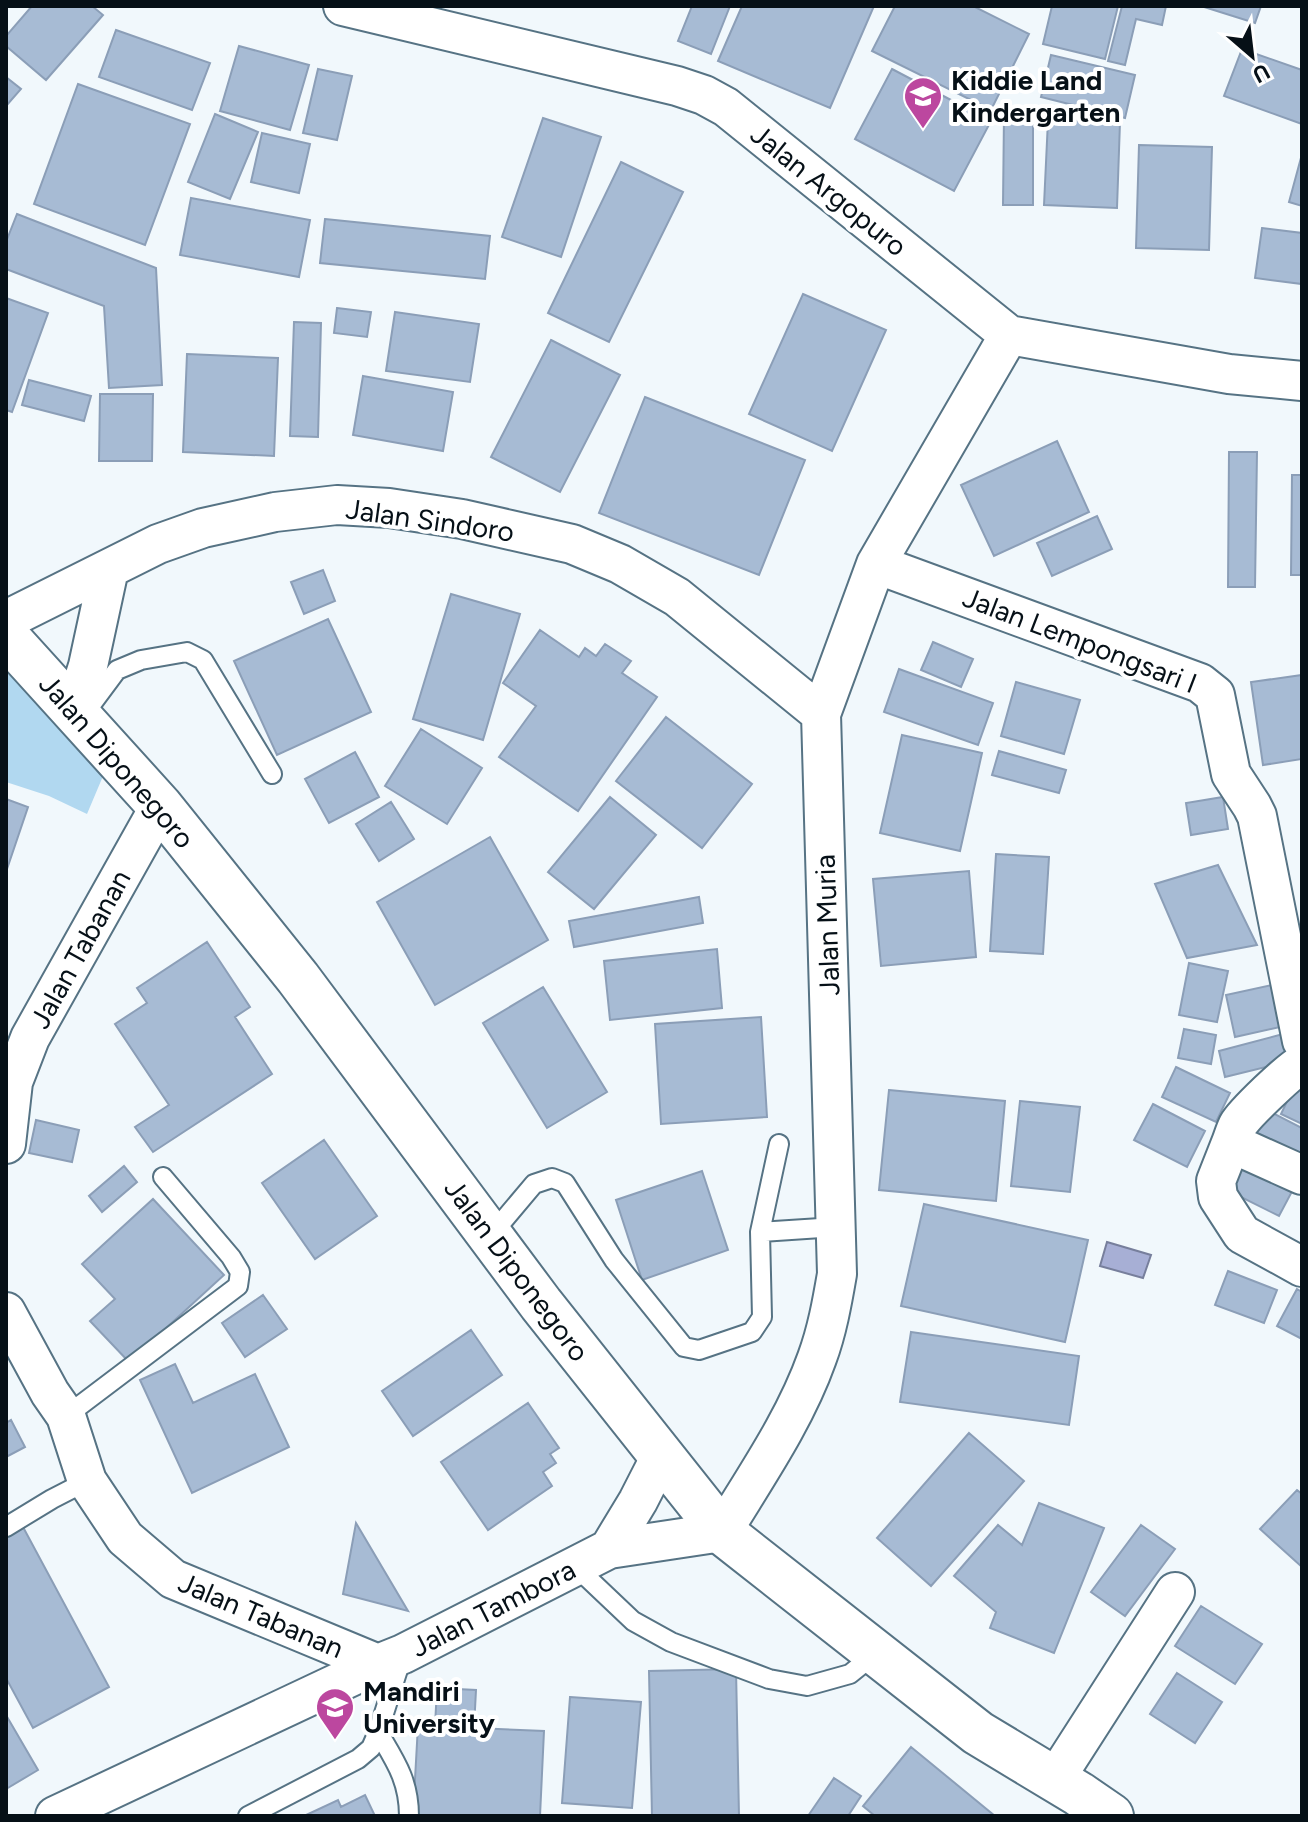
<svg xmlns="http://www.w3.org/2000/svg" width="1308" height="1822" viewBox="0 0 1308 1822" font-family="Figtree,sans-serif">
	<style>
		.green { fill: #b1d8f0 }
		.water { fill: #a7afd5; stroke: #777f9c; stroke-width: 2 }
		.building { fill: #a7bbd4; stroke: #8b9eb7; stroke-width: 2 }
		.lines { fill: none; stroke-linecap: round; stroke-linejoin: round }
		.lane-casing { stroke: #567384; stroke-width: 22 }
		.street-casing { stroke: #567384; stroke-width: 42 }
		.primary-casing { stroke: #567384; stroke-width: 48 }
		.lane { stroke: #fff; stroke-width: 18 }
		.street { stroke: #fff; stroke-width: 38 }
		.primary { stroke: #fff; stroke-width: 44 }
		.labels { text-anchor: middle; dominant-baseline: central; stroke-width: 8; stroke-linejoin: round; paint-order: stroke }
		.poi-label { font-size: 28px; font-weight: bold; fill: #061017; stroke: #fff; text-anchor: start }
		.street-label { font-size: 28px; fill: #061017; stroke: #fff }
	</style>
	<rect width="100%" height="100%" fill="#f1f8fc"/>
	<path class="green" d="M6 646 106 769 87 814 49 796 6 782Z"/>
	<path class="water" d="M1107 1242 1151 1255 1143 1278 1100 1266Z"/>
	<path class="building" d="M32 6H92L103 15 46 80 6 46V36Z
		M692 6H730L711 54 678 41Z
		M742 6H874L830 108 718 61Z
		M895 6H973L1029 34 991 110 872 51Z
		M1052 6H1118L1105 59 1043 44Z
		M1122 6H1166L1162 25 1136 19 1125 65 1108 61Z
		M1201 6H1261L1255 23Z
		M116 30 210 63 192 110 99 77Z
		M239 46 309 65 290 130 220 111Z
		M1242 49 1302 70V124L1224 96Z
		M1051 55 1135 75 1125 118 1041 97Z
		M318 69 352 76 337 140 303 133Z
		M892 69 991 121 954 191 855 139Z
		M6 77 21 89 6 106Z
		M78 84 190 124 145 245 34 204Z
		M215 114 258 132 230 199 188 182Z
		M1004 115H1033V205H1003Z
		M543 118 601 137 561 257 502 237Z
		M1048 120 1120 122 1117 208 1044 205Z
		M262 133 310 144 299 193 251 182Z
		M1139 145 1212 147 1209 250 1136 248Z
		M1302 154V206L1289 202Z
		M621 162 683 192 609 342 548 313Z
		M191 198 310 220 299 277 180 255Z
		M17 214 156 268 162 385 109 388 104 306 6 269V242Z
		M325 219 490 236 485 279 320 263Z
		M1262 228 1302 233V284L1255 278Z
		M803 294 886 330 832 451 749 414Z
		M6 298 48 313 12 412 6 410Z
		M337 308 371 312 367 337 334 333Z
		M395 312 479 324 470 382 386 371Z
		M294 322 321 323 318 437 290 436Z
		M551 340 620 375 560 492 491 457Z
		M187 354 278 358 274 456 183 452Z
		M363 376 453 392 443 451 353 435Z
		M29 380 91 396 84 421 22 405Z
		M100 394H153L152 461H99Z
		M645 397 805 460 759 575 599 513Z
		M1057 441 1089 512 994 556 961 485Z
		M1229 452H1257L1255 587H1228Z
		M1292 475H1302V575H1291Z
		M1097 516 1112 549 1052 576 1037 543Z
		M323 570 335 601 304 614 291 582Z
		M451 594 520 614 483 740 413 719Z
		M328 619 371 712 277 755 234 661Z
		M540 630 579 657 585 648 596 656 605 644 631 661 622 673 657 697 578 811 499 757 536 706 503 683Z
		M933 642 973 659 961 687 921 670Z
		M899 669 993 703 978 745 884 712Z
		M1302 675V759L1263 765 1251 682Z
		M1016 682 1080 700 1064 754 1001 736Z
		M666 717 752 784 702 848 616 781Z
		M421 729 482 768 447 824 385 786Z
		M902 735 982 753 960 851 880 833Z
		M999 751 1066 770 1059 793 992 775Z
		M355 752 379 797 329 823 305 779Z
		M610 797 656 835 594 909 548 872Z
		M1223 797 1228 829 1191 835 1186 803Z
		M6 799 28 807 6 872Z
		M391 802 414 839 379 861 356 824Z
		M490 837 548 940 435 1005 377 902Z
		M996 854 1049 857 1043 954 990 951Z
		M1218 865 1257 945 1187 958 1155 884Z
		M969 871 976 957 881 966 873 879Z
		M699 897 703 923 574 947 569 921Z
		M207 942 250 1007 235 1017 272 1074 153 1152 135 1127 169 1105 115 1024 147 1003 137 988Z
		M717 949 722 1008 610 1020 604 961Z
		M1189 963 1228 971 1217 1022 1179 1015Z
		M1281 983 1289 1025 1235 1037 1226 995Z
		M543 987 607 1092 547 1128 483 1023Z
		M761 1017 767 1117 661 1124 655 1024Z
		M1184 1029 1216 1035 1211 1064 1178 1058Z
		M1283 1034 1290 1061 1225 1077 1219 1051Z
		M1176 1067 1230 1093 1216 1122 1162 1097Z
		M1302 1070V1124L1281 1114Z
		M889 1090 1005 1101 996 1201 879 1190Z
		M1020 1101 1080 1107 1070 1192 1011 1186Z
		M1153 1104 1205 1131 1187 1167 1134 1140Z
		M1267 1110 1302 1128V1165L1252 1140Z
		M36 1120 79 1130 72 1162 29 1153Z
		M324 1140 377 1216 315 1259 262 1183Z
		M1245 1156 1297 1182 1279 1216 1227 1190Z
		M124 1166 137 1182 102 1212 89 1196Z
		M702 1171 728 1250 642 1280 616 1200Z
		M153 1199 224 1275 129 1362 90 1321 115 1299 82 1264Z
		M924 1204 1088 1240 1065 1342 901 1306Z
		M1228 1271 1277 1290 1264 1323 1215 1305Z
		M1297 1289 1302 1292V1339L1277 1326Z
		M263 1295 287 1329 245 1357 222 1323Z
		M471 1330 502 1375 413 1436 382 1391Z
		M911 1332 1079 1356 1069 1425 900 1402Z
		M175 1364 193 1403 255 1374 289 1447 192 1493 140 1380Z
		M528 1403 559 1448 550 1454 556 1463 543 1472 552 1486 488 1530 441 1462Z
		M11 1420 25 1447 6 1457V1423Z
		M969 1433 1024 1481 931 1586 877 1538Z
		M1297 1490 1302 1494V1567L1260 1529Z
		M1039 1503 1104 1528 1054 1653 990 1628 996 1612 954 1576 998 1525 1022 1545Z
		M356 1523 408 1611 343 1594Z
		M1141 1525 1175 1549 1125 1616 1091 1592Z
		M23 1527 109 1687 33 1728 6 1678V1536Z
		M1201 1606 1262 1644 1235 1684 1175 1646Z
		M736 1669 739 1816H652L649 1671Z
		M1177 1673 1222 1702 1195 1743 1150 1714Z
		M437 1688 476 1690 474 1728 544 1731 540 1816H413L418 1725 435 1726Z
		M570 1697 641 1702 632 1808 562 1803Z
		M6 1715 38 1770 6 1789Z
		M911 1747 995 1816H875L863 1806Z
		M834 1778 861 1796 848 1816H808Z
		M365 1795 375 1816H304L338 1800 341 1807Z"/>
	<g class="lines">
		<defs>
			<path id="lane" d="M85 713 117 670 141 660 187 652 203 660 272 774
				M760 1232 779 1144
				M491 1235 534 1184 552 1178 565 1183 614 1260 684 1347 699 1350 752 1332 762 1317 760 1232 836 1227
				M66 1416 238 1286 240 1272 231 1257 163 1177
				M6 1527 52 1499 87 1481
				M575 1566 633 1621 671 1642 769 1679 807 1686 850 1674 876 1653
				M378 1732C395 1761 409 1780 409 1816
				M248 1816 358 1759 371 1748 378 1732 402 1657"/>
			<path id="street" d="M343 6 677 86 704 95 726 107 1009 335 1229 374 1302 381
				M876 564 1200 683 1215 695 1231 774 1252 806 1257 816 1302 1041
				M6 620 158 544 203 528 275 512 337 505 389 508 462 519 572 544 620 564 677 597 821 714
				M74 710 88 666 109 569
				M1302 1064C1291 1069 1244 1114 1238 1125 1235 1131 1233 1138 1231 1143L1302 1175
				M1231 1143 1216 1181 1218 1197 1242 1234 1302 1267
				M6 1144 13 1082 30 1038 160 806
				M6 1312 50 1393 66 1416 87 1481 125 1538 173 1579 378 1664
				M609 1549 638 1501 661 1456
				M1055 1779 1175 1592
				M55 1816 378 1664 403 1654 609 1549 722 1532C756 1476 795 1420 817 1358 827 1331 832 1303 837 1274L821 714 876 564 1009 335"/>
			<path id="primary" d="M6 636 160 806 298 978 541 1304 722 1532 978 1733 1079 1794 1111 1816"/>
		</defs>
		<use href="#lane" class="lane-casing"/>
		<use href="#street" class="street-casing"/>
		<use href="#primary" class="primary-casing"/>
		<use href="#lane" class="lane"/>
		<use href="#street" class="street"/>
		<use href="#primary" class="primary"/>
	</g>
	<defs>
		<symbol id="school-pin" viewBox="-11 -11 22 30"><path d="M0 17L-7.5 6A9.5 9.5 0 1 1 7.5 6Z" fill="#bc479f" stroke="#fff"/><path d="M0-5L7-2L0 1L-7-2ZM-4 1L0 2.5L4 1V4Q0 6-4 4Z" fill="#fff"/></symbol>
		<symbol id="university-pin" viewBox="-11 -11 22 30"><path d="M0 17L-7.5 6A9.5 9.5 0 1 1 7.5 6Z" fill="#bc479f" stroke="#fff"/><path d="M0-5L7-2L0 1L-7-2ZM-4 1L0 2.5L4 1V4Q0 6-4 4Z" fill="#fff"/></symbol>
	</defs>
	<g fill-rule="evenodd">
		<use href="#school-pin" x="901" y="74" width="44" height="60"/>
		<use href="#university-pin" x="313" y="1685" width="44" height="60"/>
	</g>
	<g class="labels">
		<g class="poi-label">
			<text x="951" y="80">Kiddie Land<tspan x="951" dy="32">Kindergarten</tspan></text>
			<text x="363" y="1691">Mandiri<tspan x="363" dy="32">University</tspan></text>
		</g>
		<g class="street-label">
			<text transform="translate(829 190) rotate(39)">Jalan Argopuro</text>
			<text transform="translate(430 520) rotate(8)">Jalan Sindoro</text>
			<text transform="translate(1080 640) rotate(21)">Jalan Lempongsari I</text>
			<text transform="translate(117 761) rotate(49)">Jalan Diponegoro</text>
			<text transform="translate(827 925) rotate(-92)">Jalan Muria</text>
			<text transform="translate(80 949) rotate(-61)">Jalan Tabanan</text>
			<text transform="translate(517 1270) rotate(53)">Jalan Diponegoro</text>
			<text transform="translate(493 1608) rotate(-27)">Jalan Tambora</text>
			<text transform="translate(261 1615) rotate(23)">Jalan Tabanan</text>
		</g>
	</g>
	<rect width="1308" height="1822" fill="none" stroke="#061017" stroke-width="16"/>
	<g transform="translate(1252 56) rotate(152)" stroke="#ffffff" stroke-width="6" paint-order="stroke">
	<path d="M0-6L14 30L0 20L-14 30Z" fill="#061017"/>
	<text y="-12" font-size="22" font-weight="bold" text-anchor="middle" fill="#061017">U</text>
	</g>
</svg>
